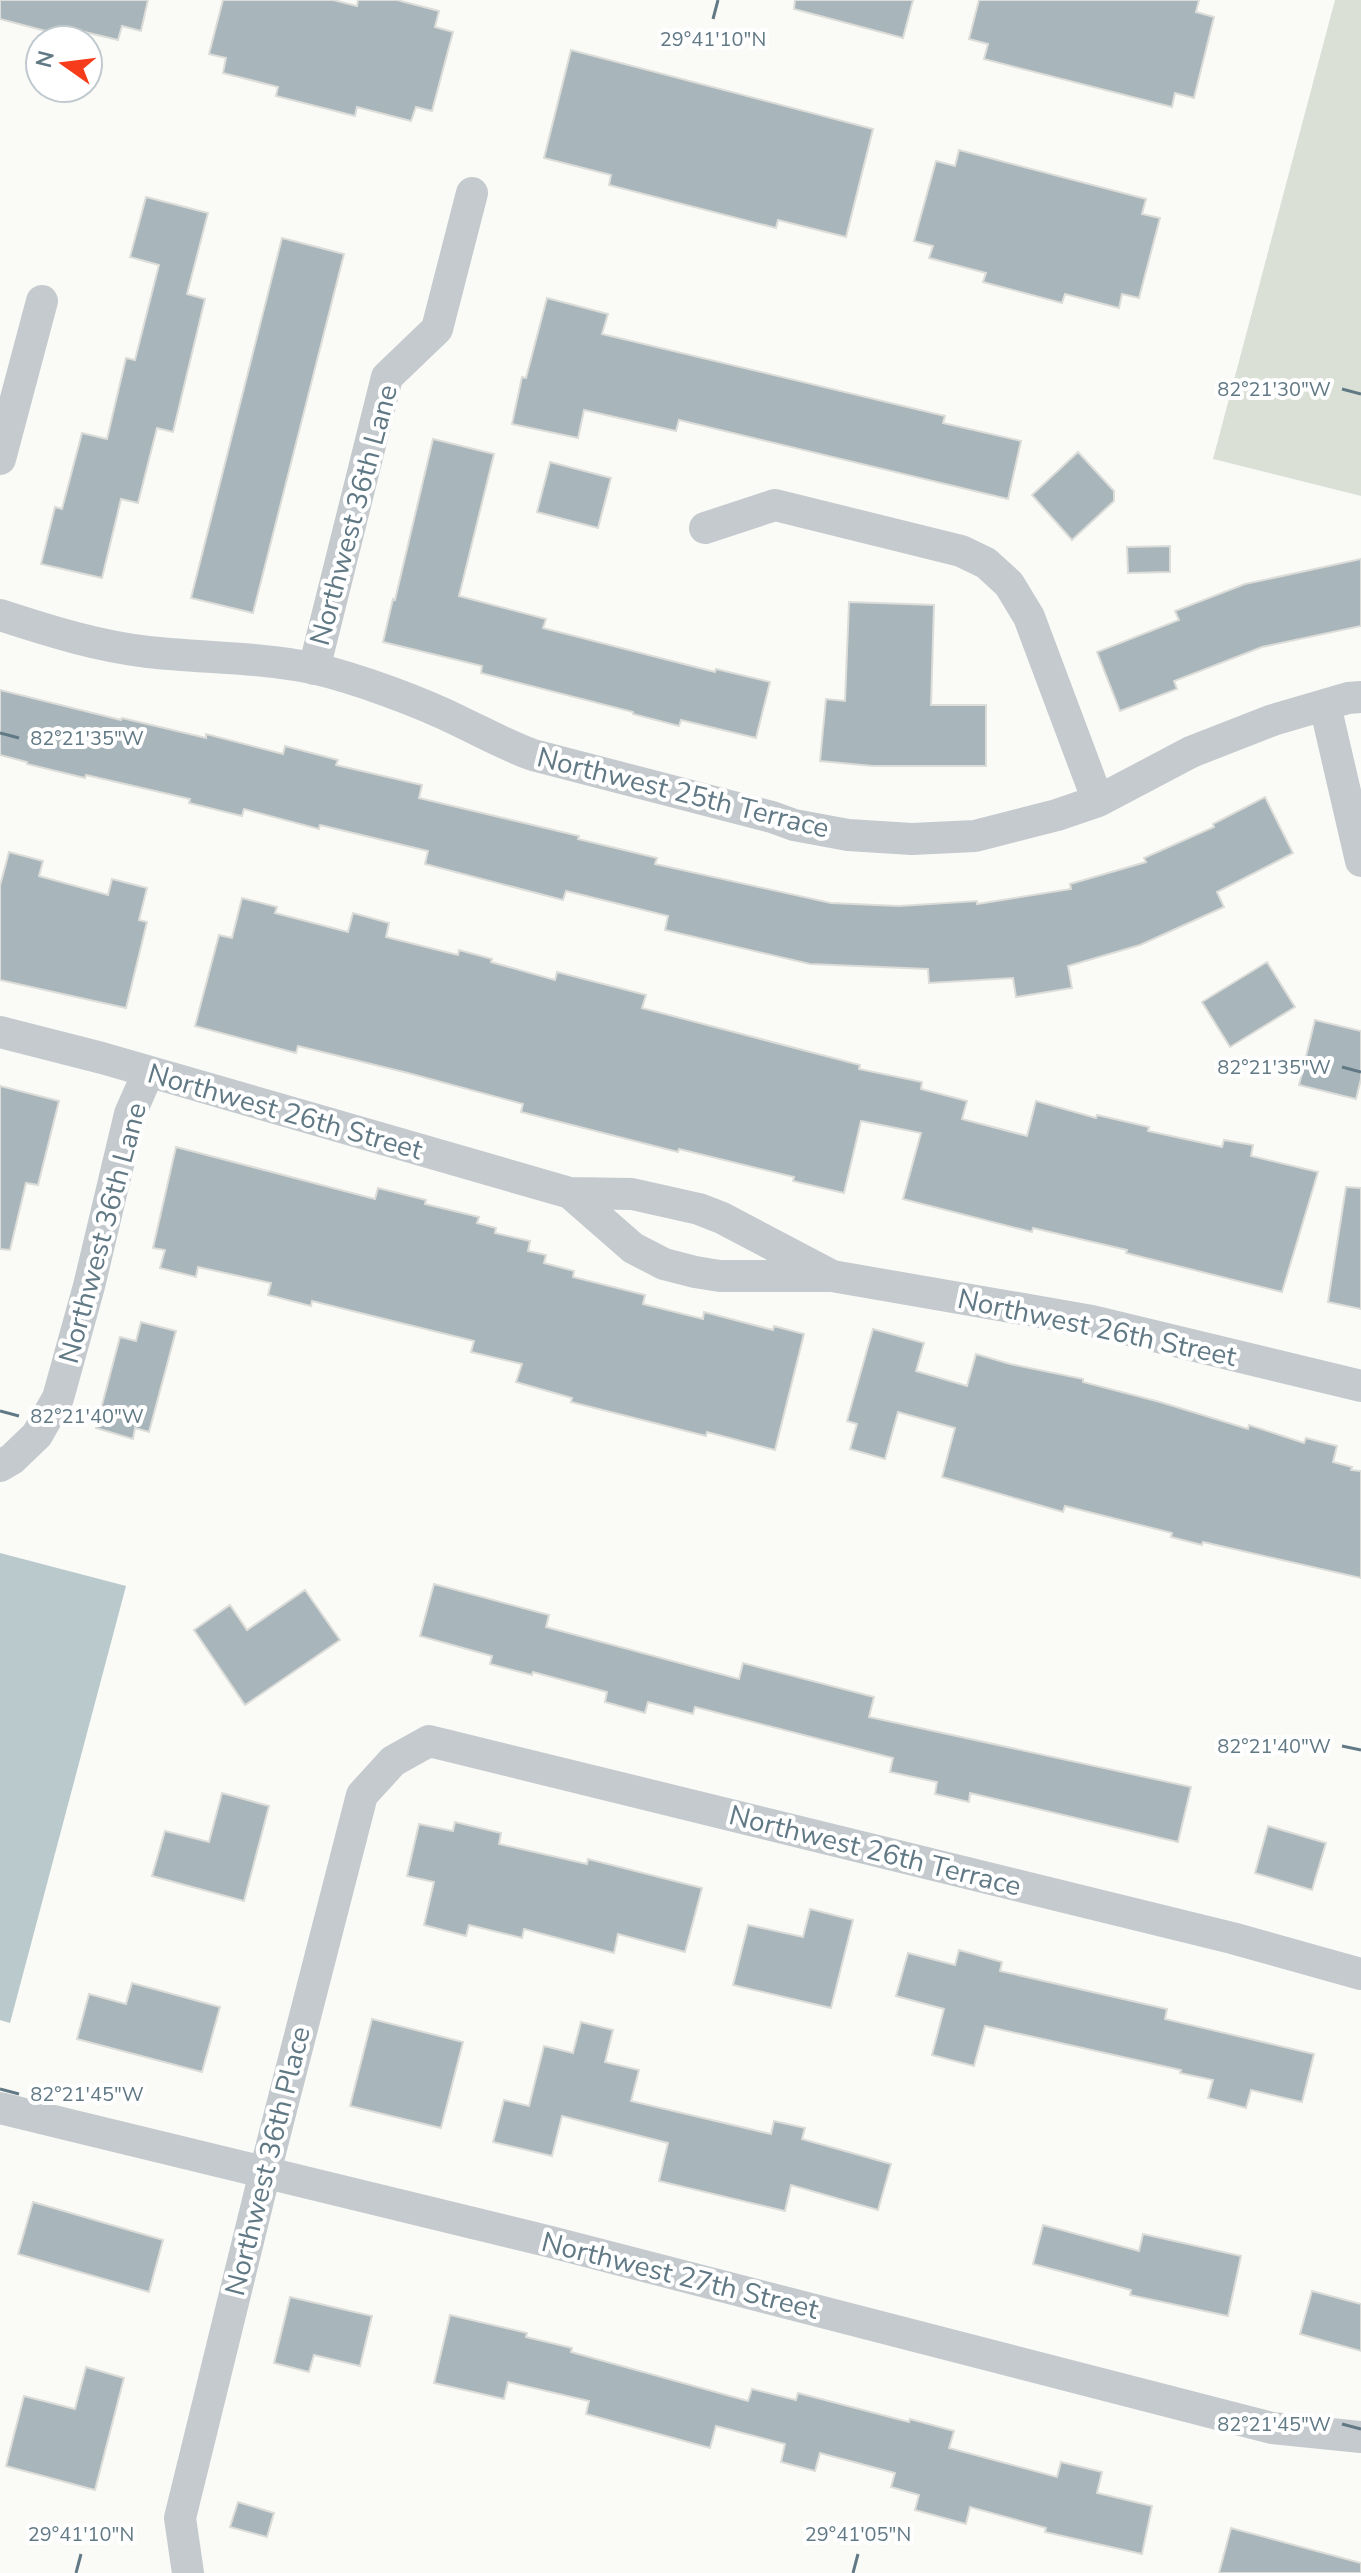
<svg xmlns="http://www.w3.org/2000/svg" width="1361" height="2573" viewBox="0 0 1361 2573" font-family="'Nunito Sans',sans-serif">
	<style>
		.green { fill: #dae0d6 }
		.water { fill: #b9c9cc }
		.building { fill: #a8b5ba; stroke: #dcdcd9; stroke-width: 2 }
		.lines { fill: none; stroke-linecap: round; stroke-linejoin: round }
		.minor { stroke: #c4cacd; stroke-width: 32 }
		.ticks { fill: none; stroke: #617985; stroke-width: 3 }
		.labels { text-anchor: middle; dominant-baseline: central; stroke-width: 8; stroke-linejoin: round; paint-order: stroke }
		.street-label { font-size: 28px; fill: #617985; stroke: #fff }
		.ticks-label { font-size: 20px; text-anchor: middle; fill: #617985; stroke: #fff; stroke-width: 8; stroke-linejoin: round; paint-order: stroke }
	</style>
	<rect width="100%" height="100%" fill="#fafaf7"/>
	<path class="green" d="M1335 0H1361V496L1213 459Z"/>
	<path class="water" d="M0 1553 126 1586 10 2023 0 2020Z"/>
	<path class="building" d="M0 0H148L141 31 122 26 118 40 64 27 61 35 0 19Z
		M223 0H333L357 6 358 0H397L439 11 435 27 453 32 432 111 416 107 411 121 357 107 355 116 276 96 278 87 223 73 226 58 209 54Z
		M795 0H913L903 38 794 9Z
		M979 0H1199L1196 12 1214 17 1194 98 1175 93 1172 107 984 59 988 44 969 39Z
		M571 50 873 129 846 237 778 220 776 228 609 185 611 175 544 158Z
		M959 150 1146 199 1142 214 1160 218 1139 298 1122 294 1119 308 1065 294 1062 303 983 282 986 273 929 258 933 246 914 241 936 161 955 166Z
		M146 197 208 213 187 294 205 299 173 432 157 428 138 503 121 499 102 578 41 564 55 507 62 509 82 433 107 439 126 358 135 360 159 265 130 257Z
		M282 238 344 254 253 613 191 598Z
		M547 298 608 314 602 334 945 416 943 423 1021 441 1008 499 679 420 676 431 584 410 578 438 512 424 522 377 526 378Z
		M433 439 494 454 459 596 546 619 543 628 715 672 716 669 770 682 756 738 681 720 679 726 633 714V712L481 673 482 666 383 642 393 599 395 600Z
		M1078 452 1114 491V501L1072 540 1032 495Z
		M550 462 611 478 598 528 537 512Z
		M1170 546V572L1128 573 1127 547Z
		M1361 559V626L1262 647 1174 681 1177 689 1120 711 1097 652 1179 620 1175 611 1245 584Z
		M849 602 934 605 931 705H986V766H873L820 761 826 699 845 701Z
		M0 690 121 720 122 718 206 738V734L283 754 285 746 338 760 336 765 422 785 419 798 579 836 578 839 657 858 655 864 831 903 899 906 977 901V904L1071 889 1070 884 1146 862 1144 858 1214 827 1213 824 1265 797 1293 853 1217 892 1224 907 1140 945 1068 966 1072 988 1016 997 1013 978 929 983 928 969 810 964 665 930 668 916 566 891 563 900 425 864 428 851 320 825 319 829 244 809 242 816 189 803 190 799 86 775 85 778 27 764V762L0 755Z
		M9 852 43 861 39 876 108 895 112 879 147 888 139 920 147 922 126 1008 0 980V886Z
		M242 898 277 907 275 913 348 932 353 913 389 923 386 937 458 955 459 950 492 959 491 962 555 980 557 972 646 995 642 1008 860 1065 859 1069 922 1082 921 1089 967 1101 962 1119 1027 1136 1036 1101 1096 1118 1097 1115 1149 1127 1148 1131 1222 1147 1224 1140 1253 1145 1251 1156 1318 1172 1282 1292 1126 1253 1127 1250 1033 1228 1032 1232 903 1199 921 1133 861 1121 844 1193 793 1181 794 1177 679 1149 678 1152 521 1112 523 1104 408 1073 298 1046 296 1053 195 1026 219 935 232 938Z
		M1267 962 1295 1007 1230 1047 1202 1002Z
		M1315 1020 1361 1031V1079L1356 1099 1299 1085Z
		M0 1086 59 1101 38 1185 26 1183 10 1250 0 1249Z
		M176 1147 375 1199 378 1188 426 1200 425 1204 479 1217 477 1223 496 1228 495 1233 530 1241 528 1251 546 1255 544 1263 574 1271 573 1277 645 1295 643 1304 703 1319 704 1312 773 1330 774 1326 804 1334 775 1450 707 1432 706 1436 571 1402 572 1398 516 1382 522 1364 471 1352 474 1341 312 1301 311 1306 268 1295 271 1283 198 1267 196 1277 160 1268 165 1250 153 1248Z
		M1346 1187 1361 1188V1309L1328 1302Z
		M141 1322 176 1331 149 1432 135 1428 133 1439 96 1428 120 1337 136 1341Z
		M873 1329 924 1343 916 1371 967 1386 976 1354 1010 1364 1083 1379V1382L1160 1402 1248 1429 1249 1425 1304 1443 1306 1438 1337 1446 1333 1462 1352 1467 1351 1470 1361 1471V1578L1203 1542 1202 1545 1171 1537 1172 1533 1065 1506 1063 1512 942 1477 955 1428 898 1412 885 1459 850 1449 857 1424 847 1421Z
		M434 1584 549 1615 546 1627 739 1679 743 1663 874 1697 869 1717 1191 1787 1178 1842 970 1793 969 1802 935 1794 937 1782 890 1772 893 1758 695 1707 693 1714 648 1702 645 1713 605 1702 607 1692 533 1672 532 1675 490 1664 492 1656 420 1636Z
		M305 1590 340 1640 245 1705 194 1630 230 1605 247 1630Z
		M222 1793 269 1806 244 1901 152 1876 165 1831 209 1842Z
		M455 1822 501 1833 499 1844 587 1864 588 1859 702 1888 685 1952 618 1934 614 1953 524 1929 522 1938 469 1925 466 1936 424 1925 434 1882 407 1876 419 1824 453 1831Z
		M1268 1826 1326 1843 1312 1890 1255 1873Z
		M810 1909 853 1920 831 2008 733 1985 748 1925 803 1937Z
		M959 1950 1002 1962 1000 1971 1167 2009 1165 2019 1314 2054 1302 2102 1251 2090 1246 2108 1208 2098 1213 2080 1180 2073 1181 2070 985 2026 974 2066 932 2055 944 2009 896 1996 908 1953 955 1965Z
		M132 1983 220 2007 202 2072 77 2039 89 1994 126 2004Z
		M372 2019 463 2042 441 2128 350 2106Z
		M581 2022 613 2030 605 2062 639 2070 631 2101 771 2134 774 2121 805 2128 802 2139 891 2164 878 2210 791 2185 785 2211 659 2181 668 2143 562 2116 552 2156 493 2142 504 2100 529 2106 544 2046 573 2053Z
		M33 2202 163 2240 149 2292 18 2254Z
		M1043 2225 1139 2251 1143 2234 1241 2256 1228 2316 1130 2295 1131 2290 1033 2264Z
		M1312 2291 1361 2304V2351L1300 2334Z
		M290 2297 372 2316 360 2366 314 2355 309 2372 274 2363Z
		M450 2315 527 2333 526 2337 572 2348 571 2352 748 2401 752 2389 796 2400 798 2393 909 2422 910 2419 954 2431 949 2448 1057 2477 1061 2462 1102 2472 1097 2493 1152 2506 1142 2554 1045 2532 1046 2528 970 2507 966 2524 915 2510 919 2495 891 2487 895 2473 820 2453 815 2471 781 2462 785 2444 716 2426 710 2448 586 2414 589 2401 508 2382 504 2399 434 2383Z
		M86 2367 124 2378 95 2490 6 2466 24 2396 75 2409Z
		M238 2502 274 2513 267 2537 230 2527Z
		M1231 2528 1361 2563V2573H1219Z"/>
	<g class="lines">
		<path class="minor" d="M0 459 42 301
			M705 528 775 505 961 551 986 563 1009 584 1029 617 1098 801
			M0 615C49 631 97 646 148 652 203 658 258 657 312 668 356 678 421 702 461 722 486 734 508 746 533 755L772 817 794 825 848 835 912 839 975 836 1057 815 1098 801 1191 752 1273 720 1348 698 1361 697
			M314 669 387 377 437 329 472 193
			M1325 705 1361 861
			M0 1032 102 1058 570 1193 632 1194 699 1209 722 1218 832 1276
			M570 1193 633 1248 664 1264 695 1272 720 1276H832L1092 1321 1361 1386
			M0 1466 12 1459 37 1435 58 1398 89 1286 130 1114 148 1073
			M0 2108 551 2242 1272 2428 1361 2437
			M188 2573 180 2518 265 2172 362 1795 393 1761 429 1741 1232 1938 1361 1974"/>
	</g>
	<path class="ticks" d="M713 19 718 0M1342 389 1361 394M0 733 19 738M1342 1067 1361 1072M0 1411 19 1416M1342 1746 1361 1750M0 2089 19 2094M1342 2424 1361 2429M76 2573 81 2554M853 2573 858 2554"/>
	<g class="labels">
		<g class="street-label">
			<text transform="translate(354 515) rotate(-75)">Northwest 36th Lane</text>
			<text transform="translate(683 793) rotate(14)">Northwest 25th Terrace</text>
			<text transform="translate(285 1112) rotate(16)">Northwest 26th Street</text>
			<text transform="translate(103 1233) rotate(-75)">Northwest 36th Lane</text>
			<text transform="translate(1097 1328) rotate(12)">Northwest 26th Street</text>
			<text transform="translate(875 1851) rotate(14)">Northwest 26th Terrace</text>
			<text transform="translate(268 2161) rotate(-76)">Northwest 36th Place</text>
			<text transform="translate(680 2276) rotate(14)">Northwest 27th Street</text>
		</g>
	</g>
	<g class="ticks-label">
		<text x="713" y="46">29°41'10"N</text>
		<text x="1274" y="396">82°21'30"W</text>
		<text x="87" y="745">82°21'35"W</text>
		<text x="1274" y="1074">82°21'35"W</text>
		<text x="87" y="1423">82°21'40"W</text>
		<text x="1274" y="1753">82°21'40"W</text>
		<text x="87" y="2101">82°21'45"W</text>
		<text x="1274" y="2431">82°21'45"W</text>
		<text x="81" y="2541">29°41'10"N</text>
		<text x="858" y="2541">29°41'05"N</text>
	</g>
	<g transform="translate(64 64) rotate(284)"><circle r="38" fill="#ffffff" stroke="#c0c9ce" stroke-width="2"/>
	<path d="M0-6L14 30L0 20L-14 30Z" fill="#f63c1b"/>
	<text y="-12" font-size="22" font-weight="bold" text-anchor="middle" fill="#617985">N</text>
	</g>
</svg>
